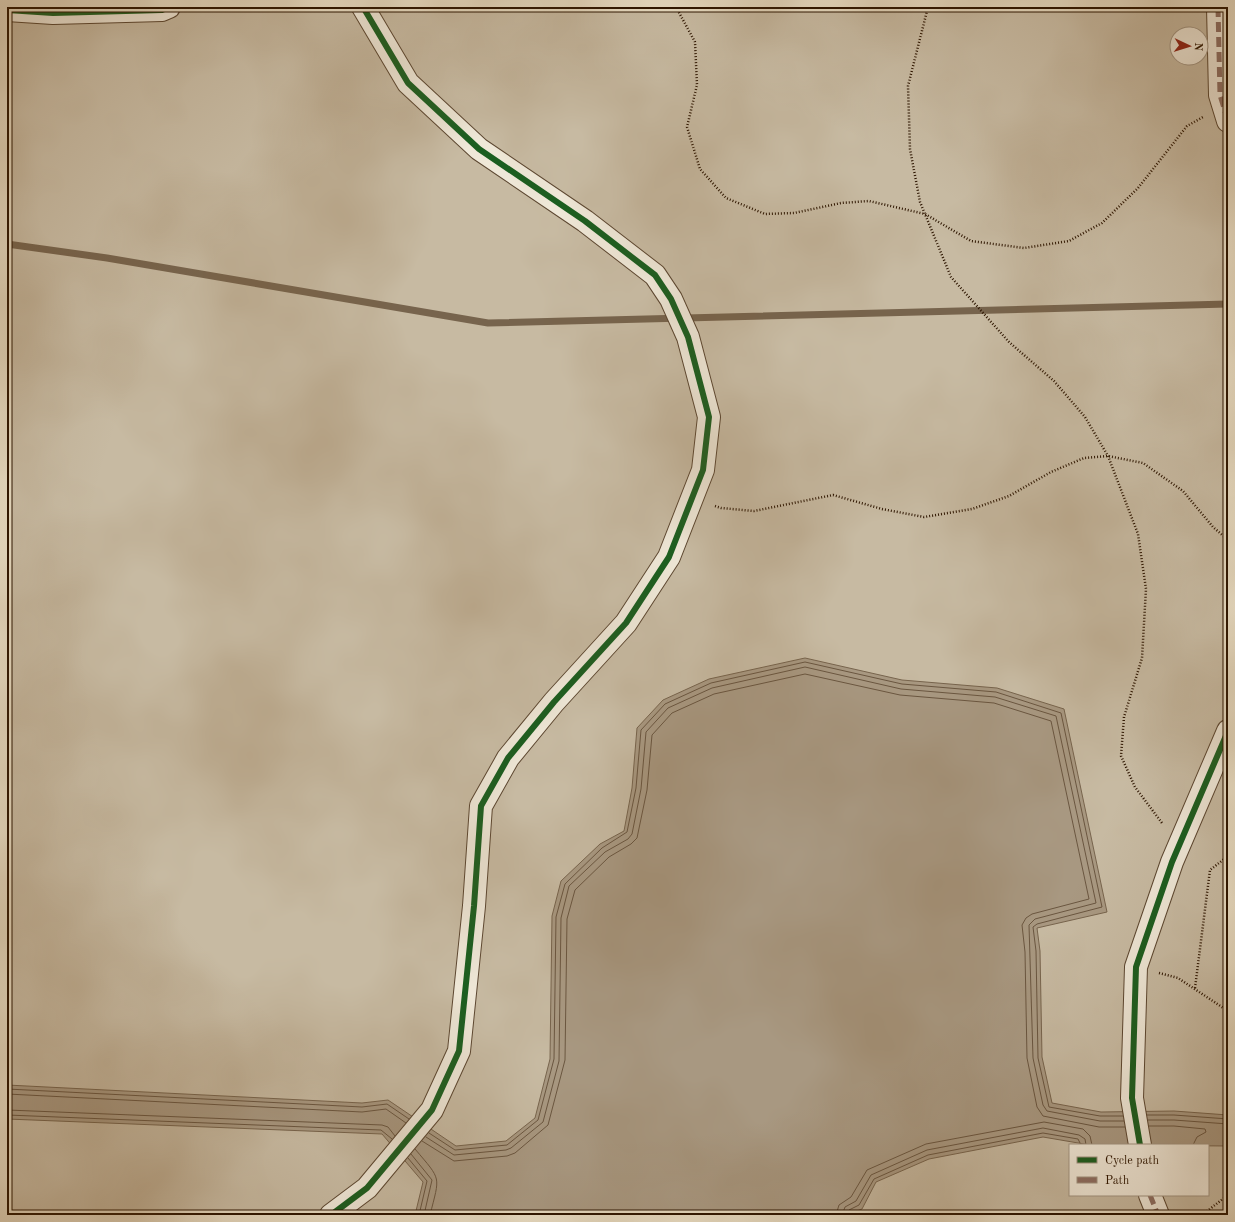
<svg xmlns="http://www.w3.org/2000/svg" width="1235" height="1222" viewBox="0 0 1235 1222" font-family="'Old Standard TT',serif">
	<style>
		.green { fill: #c7baa2; stroke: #7a6851; fill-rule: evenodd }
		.water { fill: #a89881; stroke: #77644d }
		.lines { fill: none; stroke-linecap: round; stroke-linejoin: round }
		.shore { stroke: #6a5640; stroke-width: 1 }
		.stream { stroke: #77644d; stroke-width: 7 }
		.street-casing { stroke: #5c4731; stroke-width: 24 }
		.path { stroke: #2d1500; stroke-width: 2.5; stroke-dasharray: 1 2; stroke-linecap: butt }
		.street { stroke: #efe8d8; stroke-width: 22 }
		.quiet { stroke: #8d6e63; stroke-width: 5; stroke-dasharray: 10 5; stroke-linecap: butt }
		.cycleway-casing { stroke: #efe8d8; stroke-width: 8 }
		.cycleway { stroke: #1b5e20; stroke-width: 6 }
	</style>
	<rect width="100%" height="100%" fill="#e7dcc3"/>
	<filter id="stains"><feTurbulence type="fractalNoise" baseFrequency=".005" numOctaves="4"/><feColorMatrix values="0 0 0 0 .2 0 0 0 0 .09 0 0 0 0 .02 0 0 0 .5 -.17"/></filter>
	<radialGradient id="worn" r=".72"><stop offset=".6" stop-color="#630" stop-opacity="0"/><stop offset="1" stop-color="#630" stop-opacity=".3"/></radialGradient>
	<path class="green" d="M7 7H1228V1215H7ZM1177 34H1201V58H1177ZM1070 1145H1208V1195H1070Z"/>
	<path class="water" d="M805 658 902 680 997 688 1064 709 1107 912 1037 928 1040 951 1042 1057 1052 1103 1101 1112 1174 1111 1228 1115V1146L1090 1145 1043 1137 929 1159 876 1182 862 1209 847 1215H415L423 1182 382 1134 7 1119V1085L362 1103 388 1100 456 1146 506 1141 535 1118 550 1059 552 916 561 881 600 844 624 831 632 788 637 728 663 700 709 679Z"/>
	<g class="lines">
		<path class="shore" d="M7 1089 362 1107 387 1104 409 1119
			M7 1094 362 1112 386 1109 406 1123
			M7 1110 382 1125 388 1127 395 1136
			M7 1115 381 1130 392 1139
			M1147 1115H1174L1228 1119
			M1148 1120H1174L1228 1124
			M1149 1126H1174L1205 1129 1206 1132 1197 1137 1193 1145
			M429 1133 455 1150 507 1145 538 1120 554 1059 556 917 565 884 602 848 627 832 636 788 641 730 665 704 711 683 805 662 902 684 996 692 1061 713 1102 907 1037 924 1033 927 1036 951 1038 1058 1049 1107 1100 1116H1123
			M426 1137 454 1155 506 1150 511 1148 543 1122 559 1061 561 918 569 886 605 852 628 839 632 834 641 789 646 732 668 708 712 688 805 667 901 689 995 697 1056 716 1096 903 1035 919 1029 925 1033 1058 1043 1105 1047 1111 1100 1121H1124
			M422 1141 454 1161 507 1156 515 1153 548 1125 565 1060 567 919 575 890 609 857 631 844 637 838 647 790 652 735 672 713 714 694 805 674 900 695 994 703 1051 721 1089 899 1032 914 1026 918 1022 925 1025 952 1027 1058 1037 1107 1043 1116 1099 1127H1125
			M415 1149C442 1181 440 1175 430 1215
			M411 1154 432 1180 424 1215
			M408 1158 427 1181 419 1215
			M836 1215 839 1205 851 1197 867 1170 926 1144 1044 1122 1083 1129 1090 1136 1092 1145
			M842 1215 845 1207 856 1201 871 1175 927 1150 1043 1128 1079 1135 1085 1139 1086 1145
			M847 1215 849 1210 859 1205 874 1179 928 1155 1043 1133 1078 1139 1081 1145"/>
		<path class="stream" d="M7 244 107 258 488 323 1228 304"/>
		<defs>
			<path id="street" d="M1218 7 1220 95 1228 121
				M7 10 53 13 162 10 169 7
				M1140 1145 1132 1098 1136 967 1172 862 1228 731
				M1150 1195 1158 1215
				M331 1215 367 1188 432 1110 459 1051 474 906 481 806 508 758 554 702 626 623 669 557 703 470 709 417 688 337 671 299 655 275 585 221 479 149 408 83 363 7"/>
		</defs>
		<use href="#street" class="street-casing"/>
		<path class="path" d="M676 7 695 42 697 85 687 127 700 169 726 198 765 214 794 213 841 203 869 201 925 214 971 241 1024 248 1069 241 1102 223 1138 188 1187 126 1203 117
			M928 7 908 86 910 149 920 202 951 277 1009 342 1054 381 1085 417 1108 456 1138 534 1146 589 1142 658 1124 717 1121 756 1135 787 1162 823
			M715 506 721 508 754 511 833 495 882 509 924 517 972 509 1009 496 1051 472 1084 458 1108 456 1143 463 1183 491 1213 527 1228 540
			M1159 973 1178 978 1228 1011
			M1195 988 1210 870 1228 856
			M1202 1215 1228 1195"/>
		<use href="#street" class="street"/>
		<path class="quiet" d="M1218 7 1220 95 1228 121
			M1150 1195 1158 1215"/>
		<defs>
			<path id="cycleway" d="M7 10 53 13 162 10 169 7
				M1140 1145 1132 1098 1136 967 1172 862 1228 731
				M331 1215 367 1188 432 1110 459 1051 474 906 481 806 508 758 554 702 626 623 669 557 703 470 709 417 688 337 671 299 655 275 585 221 479 149 408 83 363 7"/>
		</defs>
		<use href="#cycleway" class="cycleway-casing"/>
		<use href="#cycleway" class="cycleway"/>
	</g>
	<rect width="1235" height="1222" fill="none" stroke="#e7dcc3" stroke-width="24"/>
	<rect x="8" y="8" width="1219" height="1206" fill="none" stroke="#2d1500" stroke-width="2"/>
	<rect x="12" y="12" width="1211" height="1198" fill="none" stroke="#2d1500"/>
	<rect x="1069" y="1144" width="140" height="52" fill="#efe8d8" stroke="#a19482"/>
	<rect x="1077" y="1157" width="20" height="6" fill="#1b5e20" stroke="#a19482"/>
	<text x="1105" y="1164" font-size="12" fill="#2d1500">Cycle path</text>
	<rect x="1077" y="1177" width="20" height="6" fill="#8d6e63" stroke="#a19482"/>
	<text x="1105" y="1184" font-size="12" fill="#2d1500">Path</text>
	<g transform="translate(1189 46) rotate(94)"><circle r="19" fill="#efe8d8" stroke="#a19482"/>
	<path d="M0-3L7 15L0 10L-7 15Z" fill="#8f2418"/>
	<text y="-6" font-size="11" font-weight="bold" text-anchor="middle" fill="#2d1500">N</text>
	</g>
	<rect width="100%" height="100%" filter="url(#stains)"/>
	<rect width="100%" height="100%" fill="url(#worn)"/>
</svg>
